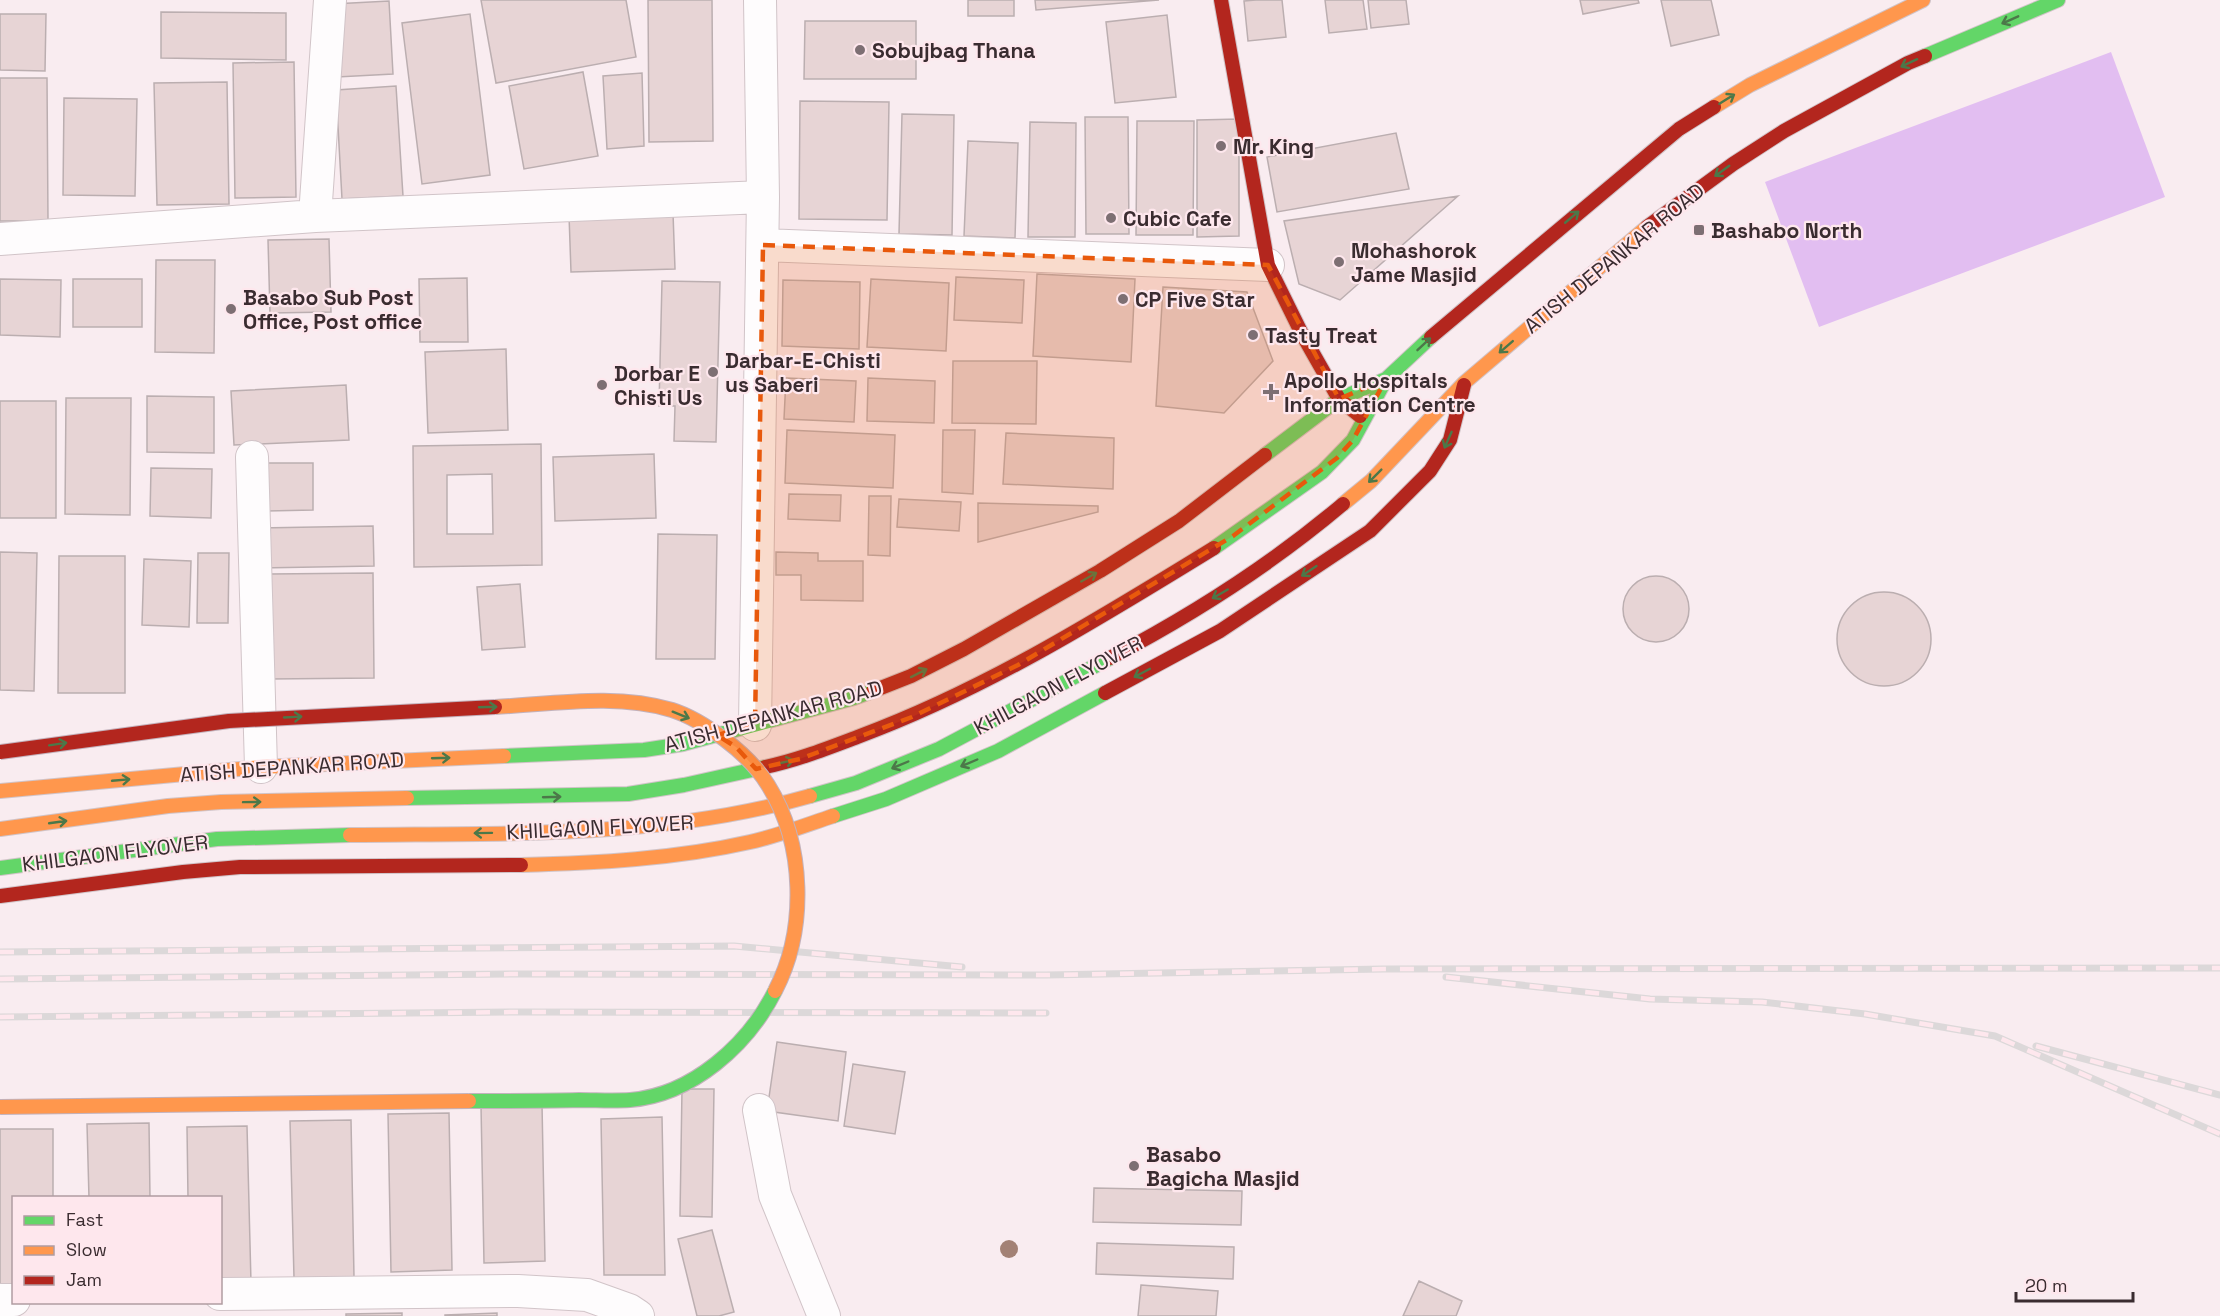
<svg xmlns="http://www.w3.org/2000/svg" width="2220" height="1316" viewBox="0 0 2220 1316" font-family="'Space Grotesk',sans-serif">
	<style>
		.water { fill: #e2bef1 }
		.building { fill: #e7d4d5; stroke: #bbaeb0; stroke-width: 1.5; fill-rule: evenodd }
		.lines { fill: none; stroke-linecap: round; stroke-linejoin: round }
		.street-casing { stroke: #d1c4c8; stroke-width: 34 }
		.fast-casing { stroke: #d1c4c8; stroke-width: 16 }
		.slow-casing { stroke: #d1c4c8; stroke-width: 16 }
		.jam-casing { stroke: #d1c4c8; stroke-width: 16 }
		.street { stroke: #fefcfd; stroke-width: 32 }
		.fast { stroke: #63d668; stroke-width: 14 }
		.slow { stroke: #ff974d; stroke-width: 14 }
		.jam { stroke: #b3261e; stroke-width: 14 }
		.rail-casing { stroke: #dcd8d9; stroke-width: 7 }
		.rail { stroke: #fee7ed; stroke-width: 4.5; stroke-dasharray: 14; stroke-linecap: butt }
		.fast-bridge-casing { stroke: #c3b2bc; stroke-width: 16; stroke-linecap: butt }
		.slow-bridge-casing { stroke: #c3b2bc; stroke-width: 16; stroke-linecap: butt }
		.jam-bridge-casing { stroke: #c3b2bc; stroke-width: 16; stroke-linecap: butt }
		.fast-bridge { stroke: #63d668; stroke-width: 14 }
		.slow-bridge { stroke: #ff974d; stroke-width: 14 }
		.jam-bridge { stroke: #b3261e; stroke-width: 14 }
		.tree { fill: #a38175 }
		.oneway { stroke: #4c7849 }
		.marked { fill: #e8590c; fill-opacity: 0.2; stroke: #e8590c; stroke-width: 4.5; stroke-dasharray: 12 8; stroke-linejoin: round }
		.poi-dot { fill: #7d6f73; stroke: #fee7ed; stroke-width: 2 }
		.labels { text-anchor: middle; dominant-baseline: central; stroke-width: 4.5; stroke-linejoin: round; paint-order: stroke }
		.poi-label { font-size: 21px; font-weight: bold; fill: #3a2c30; stroke: #fee7ed; text-anchor: start }
		.street-label { font-size: 21px; fill: #3a2c30; stroke: #fee7ed }
	</style>
	<rect width="100%" height="100%" fill="#f9ecf0"/>
	<path class="water" d="M2111 52 2165 197 1819 327 1765 182Z"/>
	<path class="building" d="M481 0H626L636 57 496 83Z
		M648 0H712L713 141 649 142Z
		M968 0H1014V16H968Z
		M1035 0H1159L1036 10Z
		M1256 0H1282L1286 37 1248 41 1244 1Z
		M1325 0H1363L1367 29 1329 33Z
		M1368 0H1406L1409 24 1371 28Z
		M1580 0H1638L1639 3 1583 14Z
		M1661 0H1711L1719 35 1671 46Z
		M389 1 393 74 337 77 333 4Z
		M161 12 286 13V60L161 58Z
		M0 14H46L45 71 0 70Z
		M470 14 490 175 422 184 402 23Z
		M1167 15 1176 97 1115 103 1106 22Z
		M805 21H916V79H804Z
		M294 62 296 197 235 198 233 63Z
		M583 72 598 156 524 169 509 86Z
		M642 73 644 146 607 149 603 76Z
		M0 78H47L48 221H0Z
		M227 82 229 204 157 205 154 83Z
		M396 86 403 196 342 199 336 90Z
		M64 98 137 99 135 196 63 195Z
		M800 101 889 102 887 220 799 219Z
		M902 114 954 115 952 235 899 234Z
		M1085 117H1128L1129 234H1086Z
		M1239 119V236L1197 237V120Z
		M1137 121H1194L1193 235H1136Z
		M1030 122 1076 123 1075 237H1028Z
		M1396 133 1409 189 1277 212 1267 157Z
		M968 141 1018 143 1015 238 964 236Z
		M1458 196 1340 300 1299 284 1284 221Z
		M673 213 675 269 571 272 569 215Z
		M329 239 331 312 270 313 268 240Z
		M156 260H215L214 353 155 352Z
		M1037 274 1135 279 1131 362 1033 356Z
		M956 277 1024 280 1022 323 954 320Z
		M467 278 468 342H420L419 279Z
		M0 279 61 280 60 337 0 335Z
		M73 279H142V327H73Z
		M871 279 949 283 946 351 867 347Z
		M783 280 860 282 859 349 782 346Z
		M662 281 720 282 716 442 674 441 675 406H659Z
		M1163 287 1247 292 1273 361 1224 413 1156 406Z
		M506 349 508 430 428 433 425 352Z
		M953 361H1037L1036 424 952 423Z
		M786 378 856 381 854 422 784 419Z
		M868 378 935 381 934 423 867 421Z
		M346 385 349 440 234 445 231 391Z
		M147 396 214 397V453L147 452Z
		M66 398H131L130 515 65 514Z
		M0 401H56V518H0Z
		M787 430 895 435 893 488 785 483Z
		M943 430H975L973 494 942 492Z
		M1006 433 1114 438 1113 489 1003 484Z
		M541 444 542 565 414 567 413 446ZM492 474 493 534H447V475Z
		M654 454 656 518 555 521 553 457Z
		M266 463H313V510L267 511Z
		M151 468 212 469 211 518 150 516Z
		M789 494 841 495 840 521 788 519Z
		M869 496H891L890 556 868 555Z
		M899 499 961 502 959 531 897 527Z
		M978 503 1098 506V512L978 542Z
		M373 526 374 566 259 568V528Z
		M658 534 717 535 715 659H656Z
		M0 552 37 553 34 691 0 690Z
		M776 552 818 553V561H863V601L801 600V575H776Z
		M198 553H229L228 623H197Z
		M59 556H125V693H58Z
		M144 559 191 561 189 627 142 625Z
		M373 573 374 678 270 679V574Z
		M1623 609a33 33 0 1 1 66 0a33 33 0 1 1-66 0Z
		M520 584 525 647 482 650 477 587Z
		M1837 639a47 47 0 1 1 94 0a47 47 0 1 1-94 0Z
		M777 1042 846 1052 838 1121 767 1111Z
		M853 1064 905 1072 895 1134 844 1126Z
		M682 1089H714L712 1217 680 1216Z
		M542 1104 545 1261 484 1263 481 1106Z
		M449 1113 452 1270 391 1272 388 1114Z
		M662 1117 665 1275H604L601 1119Z
		M351 1120 354 1277 294 1278 290 1121Z
		M149 1123 150 1198H89L87 1124Z
		M247 1126 251 1283 220 1284V1198H188L187 1127Z
		M0 1129H53V1198H14V1286H0Z
		M1094 1188 1242 1191 1241 1225 1093 1222Z
		M712 1230 734 1312 719 1316H697L678 1239Z
		M1097 1243 1234 1247 1233 1279 1096 1274Z
		M1419 1281 1462 1301 1456 1316H1403Z
		M1141 1285 1218 1291 1216 1316H1138Z
		M402 1313V1316H346V1314Z
		M497 1313V1316H445V1315Z"/>
	<g class="lines">
		<defs>
			<path id="street" d="M315 216 330 0
				M0 239 315 216 763 197
				M763 245 1268 265
				M252 457 261 767
				M755 725 763 197 760 0
				M759 1110 775 1195 824 1316
				M220 1294 518 1291 587 1295 629 1310 638 1316
				M0 1300H14"/>
			<path id="fast" d="M1925 56 2058 0
				M1265 455 1339 399 1386 379
				M1214 548 1322 472 1353 440 1386 379 1431 337
				M504 756 644 750 683 744 854 698 873 691
				M810 796 856 783 939 749 1110 658
				M407 798 628 794 684 785 765 767
				M833 816 886 799 998 751 1105 693
				M0 868 217 839 350 835"/>
			<path id="slow" d="M1714 107 1750 85 1923 0
				M1343 504 1371 481 1464 383 1647 227
				M0 791 261 767 504 756
				M0 829 168 806 221 802 407 798
				M350 835C504 833 660 839 810 796
				M521 865C597 863 675 859 750 842 778 836 806 825 833 816"/>
			<path id="jam" d="M1221 0 1268 265 1302 334 1339 399 1360 416
				M1647 227 1733 164 1784 131 1908 63 1925 56
				M1431 337 1679 129 1714 107
				M1110 658C1192 615 1272 564 1343 504
				M873 691 911 676 964 649 1100 571 1179 521 1265 455
				M1105 693 1220 631 1370 531 1430 471 1450 440 1464 385
				M765 767C798 760 828 748 860 736 986 689 1100 618 1214 548
				M0 896 183 872 240 867 521 865"/>
		</defs>
		<use href="#street" class="street-casing"/>
		<use href="#fast" class="fast-casing"/>
		<use href="#slow" class="slow-casing"/>
		<use href="#jam" class="jam-casing"/>
		<use href="#street" class="street"/>
		<use href="#fast" class="fast"/>
		<use href="#slow" class="slow"/>
		<use href="#jam" class="jam"/>
		<defs>
			<path id="rail" d="M0 952 734 946 962 967
				M1446 977 1650 999 1762 1002 1865 1014 1995 1036 2220 1134
				M0 979 519 974 1046 975 1383 969 2220 968
				M0 1017 520 1012 1046 1013
				M2036 1046 2220 1095"/>
		</defs>
		<use href="#rail" class="rail-casing"/>
		<use href="#rail" class="rail"/>
		<defs>
			<path id="fast-bridge" d="M469 1101C506 1101 543 1101 579 1100 596 1100 613 1101 630 1100 692 1095 748 1045 775 991"/>
			<path id="slow-bridge" d="M495 707C553 704 616 693 672 710 691 716 708 727 724 739 740 751 757 767 768 785 805 844 807 930 775 991
				M0 1107 469 1101"/>
			<path id="jam-bridge" d="M0 752 229 721 495 707"/>
		</defs>
		<use href="#fast-bridge" class="fast-bridge-casing"/>
		<use href="#slow-bridge" class="slow-bridge-casing"/>
		<use href="#jam-bridge" class="jam-bridge-casing"/>
		<use href="#fast-bridge" class="fast-bridge"/>
		<use href="#slow-bridge" class="slow-bridge"/>
		<use href="#jam-bridge" class="jam-bridge"/>
	</g>
	<circle class="tree" cx="1009" cy="1249" r="9"/>
	<defs><path id="oneway-shaft" d="M-6 0H5M1.5-3L5.5 0L1.5 3" fill="none" stroke-width="1.6" stroke-linecap="round" stroke-linejoin="round" transform="scale(1.5)"/></defs>
	<g class="oneway">
		<use href="#oneway-shaft" transform="translate(2010 20) rotate(156)"/>
		<use href="#oneway-shaft" transform="translate(1909 63) rotate(155)"/>
		<use href="#oneway-shaft" transform="translate(1727 99) rotate(-32)"/>
		<use href="#oneway-shaft" transform="translate(1722 171) rotate(144)"/>
		<use href="#oneway-shaft" transform="translate(1572 217) rotate(-40)"/>
		<use href="#oneway-shaft" transform="translate(1424 344) rotate(-43)"/>
		<use href="#oneway-shaft" transform="translate(1506 347) rotate(139)"/>
		<use href="#oneway-shaft" transform="translate(1448 440) rotate(114)"/>
		<use href="#oneway-shaft" transform="translate(1375 476) rotate(135)"/>
		<use href="#oneway-shaft" transform="translate(1309 571) rotate(146)"/>
		<use href="#oneway-shaft" transform="translate(1089 577) rotate(-30)"/>
		<use href="#oneway-shaft" transform="translate(1220 594) rotate(150)"/>
		<use href="#oneway-shaft" transform="translate(919 673) rotate(-27)"/>
		<use href="#oneway-shaft" transform="translate(1142 673) rotate(152)"/>
		<use href="#oneway-shaft" transform="translate(488 707) rotate(-2)"/>
		<use href="#oneway-shaft" transform="translate(681 715) rotate(22)"/>
		<use href="#oneway-shaft" transform="translate(293 717) rotate(-3)"/>
		<use href="#oneway-shaft" transform="translate(58 744) rotate(-9)"/>
		<use href="#oneway-shaft" transform="translate(441 758) rotate(-2)"/>
		<use href="#oneway-shaft" transform="translate(785 762) rotate(-13)"/>
		<use href="#oneway-shaft" transform="translate(969 763) rotate(157)"/>
		<use href="#oneway-shaft" transform="translate(900 765) rotate(157)"/>
		<use href="#oneway-shaft" transform="translate(121 780) rotate(-5)"/>
		<use href="#oneway-shaft" transform="translate(552 797) rotate(-2)"/>
		<use href="#oneway-shaft" transform="translate(252 802) rotate(-1)"/>
		<use href="#oneway-shaft" transform="translate(58 822) rotate(-8)"/>
		<use href="#oneway-shaft" transform="translate(483 833) rotate(179)"/>
	</g>
	<path class="marked" d="M763 245 1268 265 1339 399 1386 379 1353 440 1337 458 1233 536 1018 665 912 717 800 759 756 769 736 747 717 735 755 725Z"/>
	<g class="poi-dot">
		<circle cx="860" cy="50" r="6"/>
		<circle cx="1221" cy="146" r="6"/>
		<circle cx="1111" cy="218" r="6"/>
		<rect x="1693" y="224" width="12" height="12" rx="3"/>
		<circle cx="1339" cy="262" r="6"/>
		<circle cx="1123" cy="299" r="6"/>
		<circle cx="231" cy="309" r="6"/>
		<circle cx="1253" cy="335" r="6"/>
		<circle cx="713" cy="372" r="6"/>
		<circle cx="602" cy="385" r="6"/>
		<path d="M1268 383h6v6h6v6h-6v6h-6v-6h-6v-6h6z"/>
		<circle cx="1134" cy="1166" r="6"/>
	</g>
	<g class="labels">
		<g class="poi-label">
			<text x="872" y="50">Sobujbag Thana</text>
			<text x="1233" y="146">Mr. King</text>
			<text x="1123" y="218">Cubic Cafe</text>
			<text x="1711" y="230">Bashabo North</text>
			<text x="1351" y="250">Mohashorok<tspan x="1351" dy="24">Jame Masjid</tspan></text>
			<text x="243" y="297">Basabo Sub Post<tspan x="243" dy="24">Office, Post office</tspan></text>
			<text x="1135" y="299">CP Five Star</text>
			<text x="1265" y="335">Tasty Treat</text>
			<text x="725" y="360">Darbar-E-Chisti<tspan x="725" dy="24">us Saberi</tspan></text>
			<text x="614" y="373">Dorbar E<tspan x="614" dy="24">Chisti Us</tspan></text>
			<text x="1284" y="380">Apollo Hospitals<tspan x="1284" dy="24">Information Centre</tspan></text>
			<text x="1146" y="1154">Basabo<tspan x="1146" dy="24">Bagicha Masjid</tspan></text>
		</g>
		<g class="street-label">
			<text transform="translate(1614 258) rotate(-39)">ATISH DEPANKAR ROAD</text>
			<text transform="translate(1058 685) rotate(-28)">KHILGAON FLYOVER</text>
			<text transform="translate(773 716) rotate(-15)">ATISH DEPANKAR ROAD</text>
			<text transform="translate(292 767) rotate(-4)">ATISH DEPANKAR ROAD</text>
			<text transform="translate(600 827) rotate(-3)">KHILGAON FLYOVER</text>
			<text transform="translate(115 853) rotate(-7)">KHILGAON FLYOVER</text>
		</g>
	</g>
	<rect x="12" y="1196" width="210" height="108" fill="#fee7ed" stroke="#b09ca1" stroke-width="1.5"/>
	<rect x="24" y="1216" width="30" height="9" fill="#63d668" stroke="#b09ca1" stroke-width="1.5"/>
	<text x="66" y="1226" font-size="18" fill="#3a2c30">Fast</text>
	<rect x="24" y="1246" width="30" height="9" fill="#ff974d" stroke="#b09ca1" stroke-width="1.5"/>
	<text x="66" y="1256" font-size="18" fill="#3a2c30">Slow</text>
	<rect x="24" y="1276" width="30" height="9" fill="#b3261e" stroke="#b09ca1" stroke-width="1.5"/>
	<text x="66" y="1286" font-size="18" fill="#3a2c30">Jam</text>
	<path d="M2016 1292v9h117v-9" fill="none" stroke="#3a2c30" stroke-width="3"/>
	<text x="2025" y="1292" font-size="18" fill="#3a2c30" stroke="#fee7ed" stroke-width="4.5" paint-order="stroke">20 m</text>
</svg>
